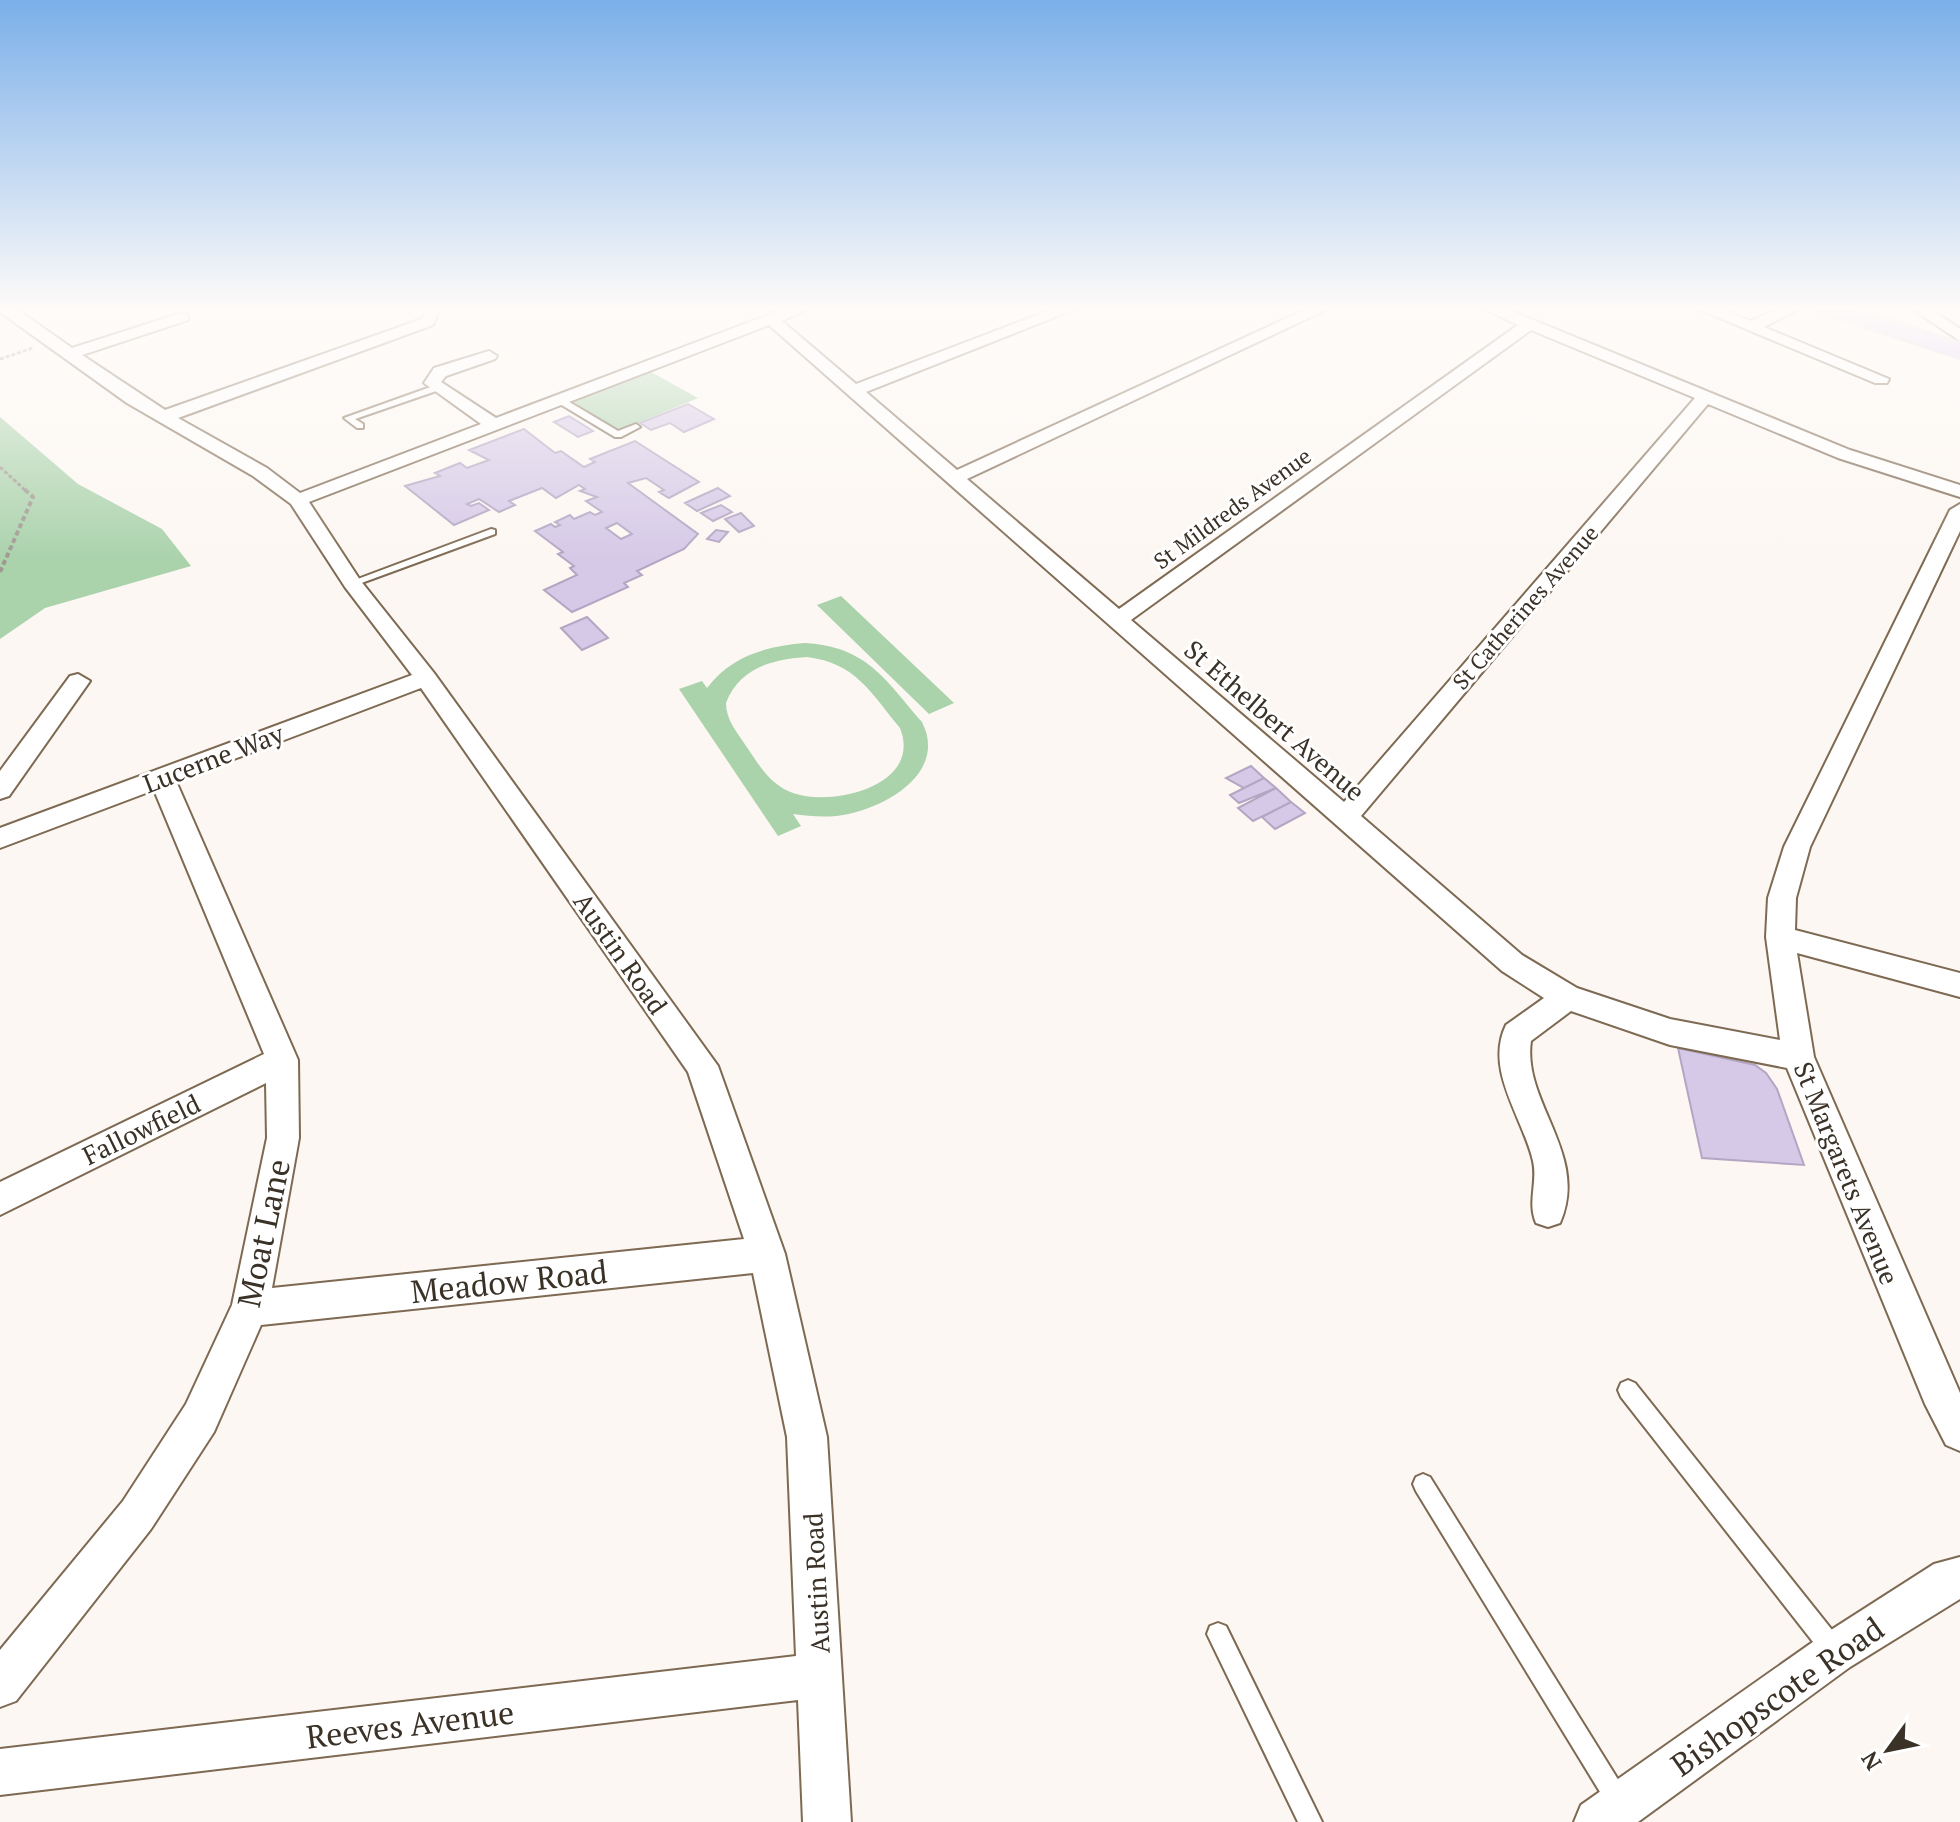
<svg xmlns="http://www.w3.org/2000/svg" width="1960" height="1822" viewBox="0 0 1960 1822" font-family="'PT Serif',serif">
	<style>
		.green { fill: #aad2ab; fill-rule: evenodd }
		.building { fill: #d5c9e7; stroke: #b2a6c3; stroke-width: 2; fill-rule: evenodd }
		.lines { fill: none; stroke-linecap: round; stroke-linejoin: round }
		.service-casing { stroke: #7e6952; stroke-width: 4 }
		.minor-casing { stroke: #7e6952; stroke-width: 4 }
		.primary-casing { stroke: #d4d2cf; stroke-width: 4 }
		.path-far1 { stroke: #a09992; stroke-width: 3; stroke-dasharray: 4 2; stroke-linecap: butt }
		.path { stroke: #a09992; stroke-width: 4; stroke-dasharray: 5 3; stroke-linecap: butt }
		.service { fill: #fff; fill-rule: evenodd }
		.minor { fill: #fff; fill-rule: evenodd }
		.primary { fill: #dccbf7; fill-rule: evenodd }
		.labels { text-anchor: middle; dominant-baseline: central; stroke-width: 6; stroke-linejoin: round; paint-order: stroke }
		.far-street-label { font-size: 22px; fill: #3a3127; stroke: #fff }
		.street-label { font-size: 26px; fill: #3a3127; stroke: #fff }
		.near-street-label { font-size: 32px; fill: #3a3127; stroke: #fff }
	</style>
	<rect width="100%" height="100%" fill="#fcf7f2"/>
	<path class="green" d="M651 372 698 398 619 431 574 402Z
		M0 417 78 484 162 529 191 566 45 608 0 639Z
		M841 596 954 703 929 714 817 605Z
		M805 643C867 647 884 678 922 722 948 773 885 808 843 815 826 818 809 816 793 814L801 826 778 836 679 689 702 681 707 688C731 656 766 646 805 643ZM807 657C856 663 871 693 900 728 923 786 832 807 793 793 770 785 759 765 746 746 737 732 726 720 726 703 739 668 773 659 807 657Z"/>
	<path class="building" d="M688 404 714 419 684 432 670 423 651 430 640 423Z
		M569 416 593 431 578 437 554 422Z
		M524 429 555 453 561 451 584 467 595 462 590 459 635 441 699 482 669 498 659 492 664 490 646 478 628 483 698 534 684 549 637 571 642 575 624 583 628 587 572 612 544 590 577 575 570 568 574 566 558 554 563 552 535 531 551 524 555 527 560 525 555 522 570 515 574 519 590 512 595 515 602 512 586 501 597 497 580 491 585 489 579 485 556 498 542 488 509 501 515 505 499 512 479 499 467 504 471 506 479 503 489 510 454 525 405 486 440 476 435 473 460 463 467 468 489 460 469 450ZM617 523 632 534 621 539 606 528Z
		M718 488 730 496 697 511 685 503Z
		M721 505 732 512 713 521 701 513Z
		M741 513 754 526 739 532 725 519Z
		M716 530 728 532 719 542 707 539Z
		M587 617 608 638 582 650 561 628Z
		M1251 766 1264 778 1244 788 1226 778Z
		M1264 778 1276 788 1239 803 1230 795Z
		M1276 788 1291 802 1253 821 1238 808Z
		M1291 802 1305 813 1275 829 1262 817Z
		M1678 1048 1755 1065 1766 1073 1777 1089 1804 1165 1702 1158Z"/>
	<g class="lines">
		<defs>
			<path id="service" d="M439 384 442 385V389L355 419 363 424V428H357L344 418Z
				M555 397H561L618 431 636 424 640 427 621 437H615L555 401Z
				M491 529 495 530V534L356 585H348L347 583Z
				M1628 1380 1635 1383 1840 1640 1843 1648 1840 1656 1832 1659 1824 1656 1621 1397 1618 1390 1621 1383Z
				M1423 1474 1430 1477 1627 1794 1631 1802 1627 1810 1619 1814 1611 1810 1416 1491 1413 1484 1416 1477Z
				M1218 1623 1226 1626 1322 1822H1298L1207 1634 1210 1626Z"/>
			<path id="minor" d="M0 306H12L72 348 178 314H188V320L82 355 165 410 422 319 427 310 423 306H441L433 325 178 418 267 468 300 493 481 424 424 383 434 368 489 351 497 356 495 359 446 376 441 382 496 418 792 306H814L782 321 856 384 1061 306H1083L866 392 957 470 1313 306H1334L967 479 1119 609 1518 325 1478 306H1499L1850 450 1960 485V497L1838 458 1708 404 1361 816 1522 955 1577 988 1670 1019 1780 1040 1766 937 1768 898 1784 847 1950 510 1960 504V531L1810 847 1796 898 1795 930 1960 973V997L1797 953 1814 1057 1960 1393V1451L1946 1445 1925 1404 1787 1068 1670 1045 1571 1011 1531 1041C1522 1103 1590 1154 1560 1223L1548 1227 1536 1223C1527 1202 1538 1182 1533 1161 1523 1117 1484 1070 1506 1025L1544 998 1502 971 769 325 309 502 360 580 434 673 718 1066 785 1254 827 1437 851 1822H803L798 1700 0 1795V1749L796 1656 787 1437 753 1273 261 1325 214 1432 151 1529 16 1701 0 1707V1650L123 1501 186 1404 232 1305 267 1138 266 1083 0 1215V1182L264 1054 154 790 0 848V828L412 675 345 587 291 504 253 476 127 403 0 312ZM1531 330 1695 398 1344 802 1131 620ZM421 688 688 1072 744 1239 272 1288 299 1138 298 1060 176 781Z
				M1691 306H1713L1751 321 1784 306H1805L1764 327 1889 379 1887 383H1875Z
				M1908 306H1926L1960 329V341Z
				M78 674 90 681 9 796 0 799V771L70 676Z
				M1960 1557V1599L1850 1667 1638 1822H1574L1581 1805 1820 1637 1934 1564Z"/>
			<path id="primary" d="M1812 306H1846L1960 343V358L1815 311Z"/>
		</defs>
		<use href="#service" class="service-casing"/>
		<use href="#minor" class="minor-casing"/>
		<use href="#primary" class="primary-casing"/>
		<path class="path-far1" d="M0 359 33 348
			M0 467 25 490"/>
		<path class="path" d="M0 572 33 497 23 488"/>
		<use href="#service" class="service"/>
		<use href="#minor" class="minor"/>
		<use href="#primary" class="primary"/>
	</g>
	<linearGradient id="sky" x2="0" y2="1"><stop stop-color="#7bafe9"/><stop offset="0.55" stop-color="#fefbf9"/><stop offset="1" stop-color="#fefbf9" stop-opacity="0"/></linearGradient>
	<rect width="1960" height="561" fill="url(#sky)"/>
	<g class="labels">
		<g class="far-street-label">
			<text transform="translate(1232 508) rotate(-36)">St Mildreds Avenue</text>
			<text transform="translate(1525 607) rotate(-49)">St Catherines Avenue</text>
		</g>
		<g class="street-label">
			<text transform="translate(1275 720) rotate(41)">St Ethelbert Avenue</text>
			<text transform="translate(213 758) rotate(-21)">Lucerne Way</text>
			<text transform="translate(621 953) rotate(55)">Austin Road</text>
			<text transform="translate(141 1129) rotate(-26)">Fallowfield</text>
			<text transform="translate(1847 1173) rotate(68)">St Margarets Avenue</text>
			<text transform="translate(816 1583) rotate(-93)">Austin Road</text>
		</g>
		<g class="near-street-label">
			<text transform="translate(263 1233) rotate(-78)">Moat Lane</text>
			<text transform="translate(509 1281) rotate(-6)">Meadow Road</text>
			<text transform="translate(1777 1696) rotate(-35)">Bishopscote Road</text>
			<text transform="translate(410 1724) rotate(-7)">Reeves Avenue</text>
		</g>
	</g>
	<g transform="translate(1888 1750) rotate(237)" stroke="#ffffff" stroke-width="6" paint-order="stroke">
	<path d="M0-6L14 30L0 20L-14 30Z" fill="#3a3127"/>
	<text y="-12" font-size="22" font-weight="bold" text-anchor="middle" fill="#3a3127">N</text>
	</g>
</svg>
